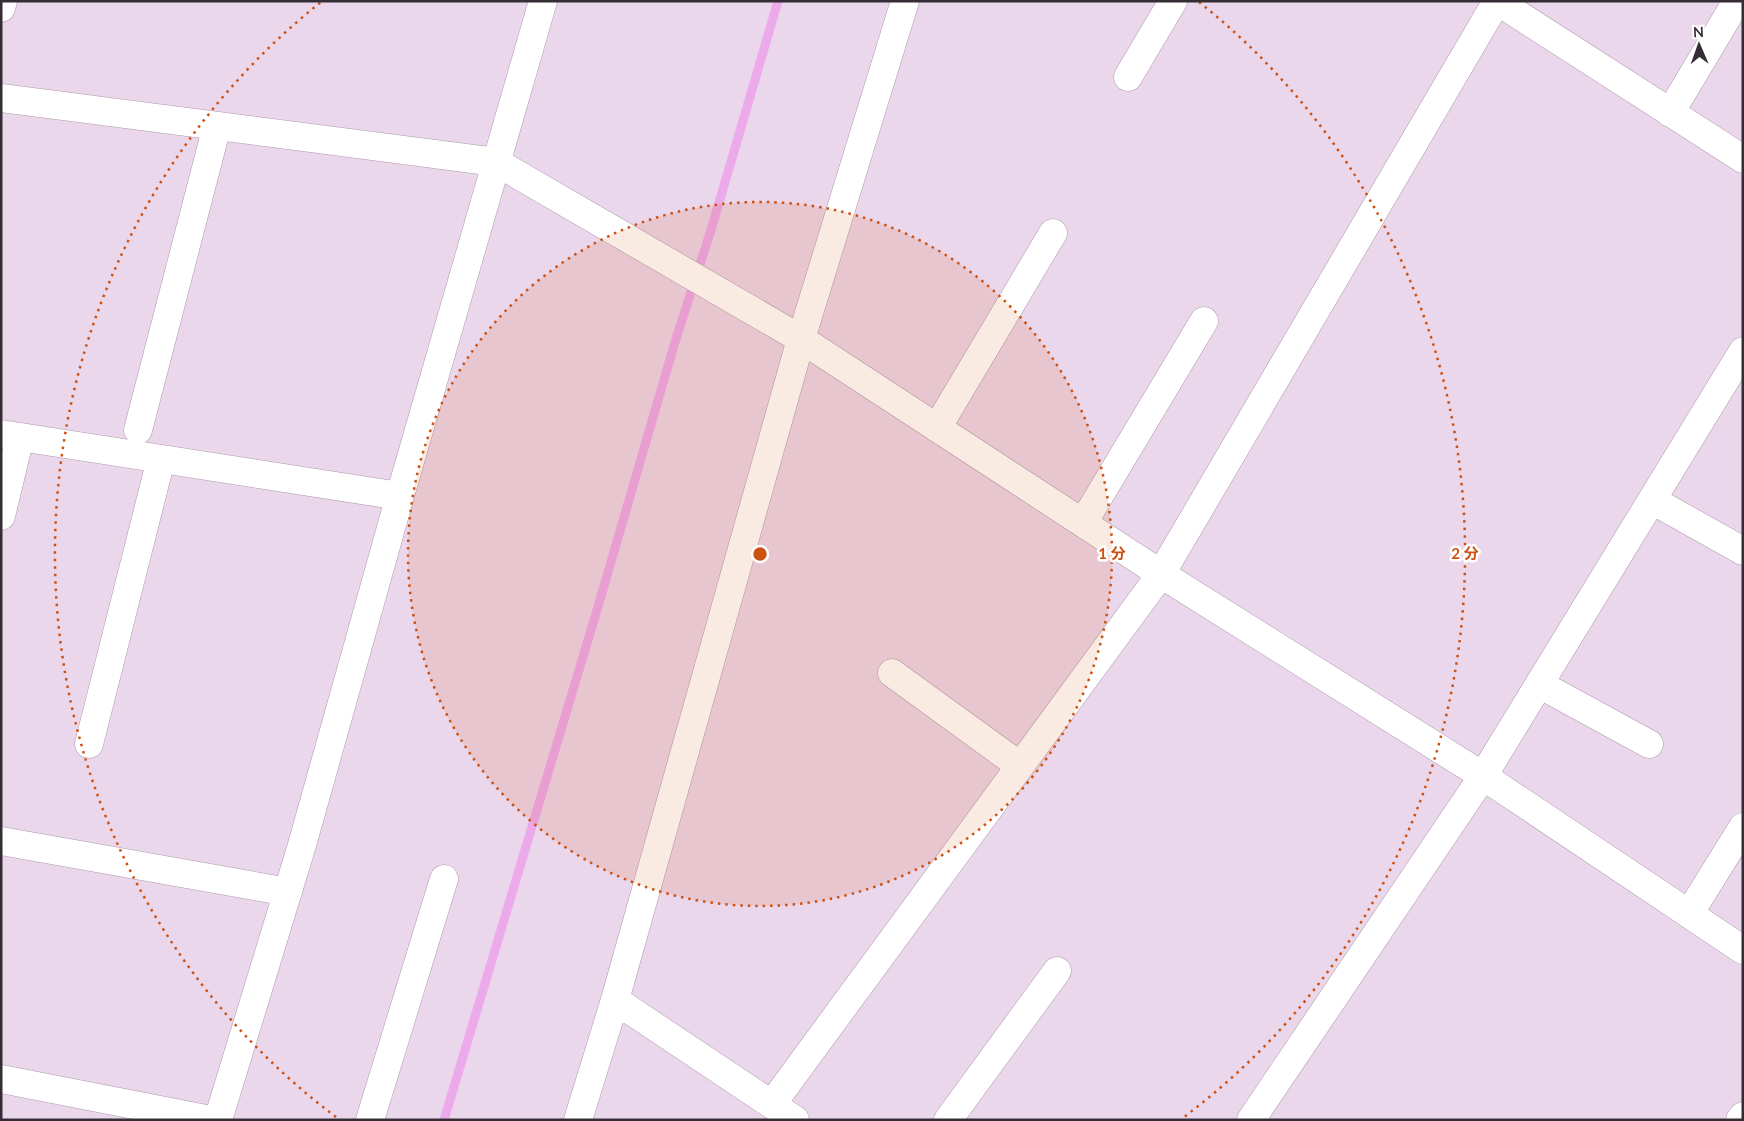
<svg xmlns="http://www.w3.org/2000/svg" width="1744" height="1121" viewBox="0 0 1744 1121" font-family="Lato,'Noto Sans JP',sans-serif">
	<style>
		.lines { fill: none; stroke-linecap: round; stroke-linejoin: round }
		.stream { stroke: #eca9ec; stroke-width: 9 }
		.minor-casing { stroke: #ad9aad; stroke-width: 29 }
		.minor { stroke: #fff; stroke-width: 28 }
		.ring { fill: none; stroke: #cd5212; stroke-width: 2.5; stroke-dasharray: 2.5 5 }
		.centre { fill: #cd5212; stroke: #fff; stroke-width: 2.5 }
		.ring-label { font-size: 15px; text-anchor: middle; font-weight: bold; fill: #cd5212; stroke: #fff; stroke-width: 5; stroke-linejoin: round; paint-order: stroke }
	</style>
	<rect width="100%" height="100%" fill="#ebd7eb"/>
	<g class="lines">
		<path class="stream" d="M444 1120 597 610 675 342 711 230 778 1"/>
		<defs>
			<path id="minor" d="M1497 1 1743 159
				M1 8 3 1
				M1128 77 1173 1
				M1 98 496 162 801 339 1161 574 1483 776 1743 950
				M1670 113 1737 1
				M937 428 1053 233
				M138 430 217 126
				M1 434 400 496
				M1652 500 1743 551
				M1 516 20 437
				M1083 523 1204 321
				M892 673 1020 766
				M1539 684 1649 744
				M89 744 161 459
				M1 841 288 892
				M1689 914 1743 827
				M615 1000 795 1120
				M1 1079 211 1120
				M772 1104 1161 574 1497 1
				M218 1120 302 845 400 496 543 1
				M370 1120 444 879
				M578 1120 615 1000 801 339 905 1
				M948 1120 1057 971
				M1251 1120 1483 776 1743 351
				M1740 1120 1743 1116"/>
		</defs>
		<use href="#minor" class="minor-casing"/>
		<use href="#minor" class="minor"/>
	</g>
	<circle cx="760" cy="554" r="352" fill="#cd5212" fill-opacity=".12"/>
	<g class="ring">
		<circle cx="760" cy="554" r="352"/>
		<path d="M336 1117A705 705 0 0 1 321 2M1199 2A705 705 0 0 1 1184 1117"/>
	</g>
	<circle cx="760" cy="554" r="8" class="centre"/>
	<g class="ring-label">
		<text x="1112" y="559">1 分</text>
		<text x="1465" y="559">2 分</text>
	</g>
	<rect width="1744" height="1121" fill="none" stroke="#352d35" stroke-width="5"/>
	<g transform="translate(1699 45) rotate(358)" stroke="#ffffff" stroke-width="4" paint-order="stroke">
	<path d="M0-4L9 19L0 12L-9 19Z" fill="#352d35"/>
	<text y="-8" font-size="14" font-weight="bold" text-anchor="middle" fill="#352d35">N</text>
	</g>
</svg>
